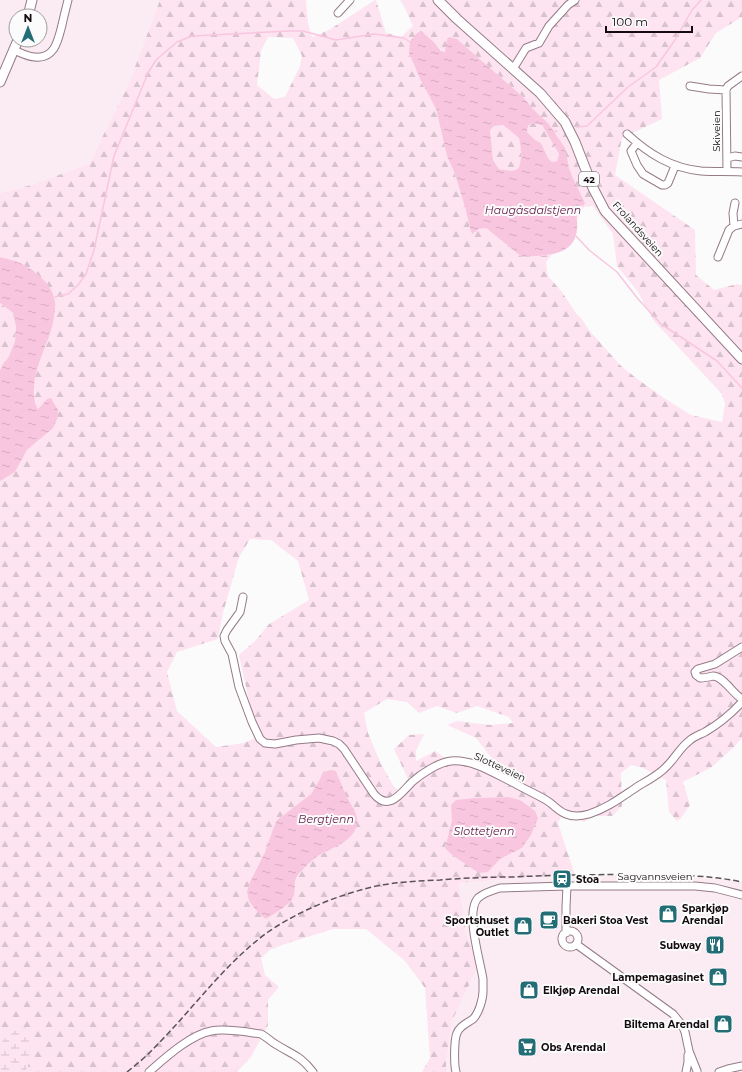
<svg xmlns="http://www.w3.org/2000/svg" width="742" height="1072" viewBox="0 0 742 1072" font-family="Montserrat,sans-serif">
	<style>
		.built { fill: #fbecf3; fill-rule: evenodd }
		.forest { fill: url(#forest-firs); fill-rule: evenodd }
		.wetland { fill: url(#wetland-marsh) }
		.water { fill: url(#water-ripples); fill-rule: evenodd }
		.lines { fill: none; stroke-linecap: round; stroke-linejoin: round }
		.stream { stroke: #f9c6e0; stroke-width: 1.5 }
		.minor-casing { stroke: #947b87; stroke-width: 9 }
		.major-casing { stroke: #947b87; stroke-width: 11 }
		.minor { stroke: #fff; stroke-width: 7 }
		.major { stroke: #fff; stroke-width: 9 }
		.rail { stroke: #5a5457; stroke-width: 1.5; stroke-dasharray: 6 3; stroke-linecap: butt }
		.labels { text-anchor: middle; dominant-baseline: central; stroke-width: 4; stroke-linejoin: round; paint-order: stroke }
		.shield { fill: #fbfbfb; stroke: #595356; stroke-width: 1 }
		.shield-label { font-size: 9px; font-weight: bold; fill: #130b0f }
		.street-label { font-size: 10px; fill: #130b0f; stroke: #fbfbfb }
		.poi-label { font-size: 10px; font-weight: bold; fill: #130b0f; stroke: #fbfbfb; text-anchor: start }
		.water-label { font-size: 11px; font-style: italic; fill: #611b46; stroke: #fbfbfb }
	</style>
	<defs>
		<pattern id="forest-firs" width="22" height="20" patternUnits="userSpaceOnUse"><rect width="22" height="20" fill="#fde4f0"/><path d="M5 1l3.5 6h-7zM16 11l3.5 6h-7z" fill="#d8c2cd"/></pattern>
		<pattern id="wetland-marsh" width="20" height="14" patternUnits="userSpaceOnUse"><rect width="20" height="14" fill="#fde4f0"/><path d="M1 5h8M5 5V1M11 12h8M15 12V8" fill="none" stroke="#d8c2cd"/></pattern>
		<pattern id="water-ripples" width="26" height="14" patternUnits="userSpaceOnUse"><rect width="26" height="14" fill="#f9c6e0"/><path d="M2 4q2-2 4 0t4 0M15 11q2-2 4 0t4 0" fill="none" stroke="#d5a9bf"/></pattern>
	</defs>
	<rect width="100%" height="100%" fill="#fbfbfb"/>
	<path class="built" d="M0 0H160L129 83 89 164 31 185 0 193ZM16 16H40V40H16Z
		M562 875 672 876 732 880 742 882V1072H446V1065L452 1021 479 964 466 934 459 883Z"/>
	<path class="forest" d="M160 0H306L308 23 312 37 329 30 375 0H376L386 33 401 37 413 26 403 4 400 0H742V17L716 33 700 58 659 80 662 119 622 138 615 175 695 230 696 275 714 290 737 284 742 285V738L735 746 712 767 683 782 690 805 681 818 677 821 669 812 666 780 643 768 631 765 621 773 622 806 612 816H594L584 822 563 813 558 823 575 875H562L459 883 466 934 479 964 452 1021 446 1065V1072H422L430 1058 425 988 405 961 366 929H333L282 945 270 950 261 958 265 975 279 987 268 1000V1025L251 1057 237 1072H25L28 1066 25 1028C13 1030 8 1035 0 1043V481L15 472 27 450 39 440 58 410 47 399 38 409 36 406 34 388 35 374 47 342 55 313V297L19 262 0 257V193L31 185 89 164 129 83ZM421 31 434 42 442 51 446 52 447 47 457 39 523 97 534 110 548 123 553 132 569 168 573 178 585 203 575 204 577 219 584 207 593 206 613 234 617 266 638 292 654 321 722 394 725 404 722 422 691 415 664 398 636 378 620 365 589 330 581 318 576 313 562 292 548 276 546 262 552 255 522 257 486 228 479 229 472 233 470 228 465 207 455 174 447 156 436 109 420 79 409 53ZM268 37 293 38 302 56 300 66 285 97 274 99 257 85 261 51ZM250 539 271 540 298 561 309 600 269 624 256 640 239 655 252 714 259 736 244 743 216 747 177 711 167 672 177 652 218 639 223 613 239 557ZM387 699 407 702 419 713 437 706 457 713 477 706 509 717 513 723 490 725 457 721 447 725 476 738 497 765 494 772 444 757 435 751 416 761V751L424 734 409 735 394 749 408 779 401 792 394 787 381 764 368 733 364 713ZM336 771C340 781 345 799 353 807L345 841 315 858 303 869 271 916 266 919 260 915 250 882 265 852 273 829 277 820 311 794 324 772ZM509 797 520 800 522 848 500 859 488 872 445 848 452 820 474 798Z
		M532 123 542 125 559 154 557 161 552 162 548 158 541 143 535 140 527 132 528 126Z
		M503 125 519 138C521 150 523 158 519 169L512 171 499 169 493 160 490 130 494 126Z
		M0 303 13 313 16 327 15 341 9 356 0 370Z"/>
	<path class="wetland" d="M25 1027 31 1036 28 1066 25 1072H0V1043C8 1035 13 1030 25 1027Z"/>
	<path class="water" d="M421 31 434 42 441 51 445 52 447 39 449 37 457 39 523 97 534 110 548 123 565 148 569 168 573 178 585 203 583 206 575 204C576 212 578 221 577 229 575 258 542 255 522 257L486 228 479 229 472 234 470 228 465 207 455 174 447 156 436 109 420 79 409 53 410 42 416 34ZM532 123 542 125 559 154 557 161 552 162 548 158 541 143 535 140 527 132 528 126ZM503 125 519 138C521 150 523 158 518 169L512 171 499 169 493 160 490 130 494 126Z
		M0 257C7 259 14 260 20 263 34 270 50 282 54 297 58 308 51 333 46 344 40 361 33 376 34 394 35 400 35 405 38 409L47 399 51 398 58 410V417L53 428 27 450 15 472 0 481V370L9 356 15 341 16 327 13 313 0 303Z
		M331 770 336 771C339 778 342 786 345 793 349 803 359 813 357 824 353 845 326 848 313 860 307 865 298 873 295 881 294 887 296 893 292 899 290 904 271 916 266 919L260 915 249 901 247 891 250 882 265 852 273 829 277 820 311 794 324 772Z
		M509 797 520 800 535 811 538 818 531 835 522 848 500 859 488 872 479 873 452 855 445 848 452 820 451 805 456 800 474 798Z"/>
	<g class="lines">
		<path class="stream" d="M577 127 587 126 628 87 656 67 675 40 692 10 701 0
			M553 132 557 131
			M576 236 589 250 617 272 638 299 661 324 717 361 742 388
			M55 297 68 294 78 285 86 274 94 250 114 156 148 73 156 60 177 42 192 36 290 31H303L336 40 374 34 404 38 410 42"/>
		<defs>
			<path id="minor" d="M338 13 350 0
				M14 50C21 53 28 57 35 57 55 59 58 40 62 25 64 16 66 8 68 0
				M513 69 526 48 539 43 549 26 568 5 575 0
				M690 86 709 89 726 90
				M627 134C649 154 671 168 701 171 715 172 729 171 742 172
				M637 143 631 151 637 165 643 174 662 185H665L668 183 675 166
				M727 158 735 156 742 157
				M727 171 726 90 728 86 742 76
				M734 226 733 213 735 203
				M718 257 729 230 734 226 742 224
				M243 597 240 612 227 630 224 636 225 641 232 654 239 687 252 722 260 739 265 743 275 744 296 740 319 738 333 741 339 744 344 749 374 794C389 812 401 793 412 782 421 774 439 762 451 761 473 759 495 774 514 783 524 789 536 794 546 800 553 804 558 811 566 814 573 817 582 816 589 814 608 808 623 796 640 785 649 780 660 774 667 766 675 758 680 748 689 741 693 737 699 735 705 732 719 724 731 714 742 702
				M742 647 715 664 698 669 695 672 696 675 700 678C704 678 709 677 713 676 723 676 732 693 742 699
				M562 939a8 8 0 1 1 16 0a8 8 0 1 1-16 0Z
				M566 933V907L567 886
				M576 944 673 1014 682 1025 685 1032 689 1051 697 1071
				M149 1072C165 1058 190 1035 211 1031 225 1028 246 1032 261 1034 267 1037 271 1042 277 1045 293 1055 301 1056 313 1072
				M456 1072C454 1065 454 1039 457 1033 460 1025 468 1023 473 1019 479 1013 483 999 483 991 483 987 483 983 483 979 480 960 465 912 478 898 484 893 493 890 500 888L567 886H695L715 888 742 895
				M686 1072 688 1062V1055
				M719 1072 728 1069 742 1066"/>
			<path id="major" d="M438 0 457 19 540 93 565 122 575 142 593 188 605 211 742 359
				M28 16 32 0
				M0 82 18 40"/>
		</defs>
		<use href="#minor" class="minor-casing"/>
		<use href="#major" class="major-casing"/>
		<use href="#minor" class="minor"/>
		<use href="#major" class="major"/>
		<path class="rail" d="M127 1072C137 1064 147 1056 155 1047 193 1009 224 964 268 932 299 911 335 896 372 887 394 882 417 881 440 880 464 878 488 877 512 877 556 875 599 874 643 875 676 875 709 875 742 882"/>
	</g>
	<defs>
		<symbol id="station-square" viewBox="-11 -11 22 22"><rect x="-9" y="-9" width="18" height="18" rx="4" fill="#236d77" stroke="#fbfbfb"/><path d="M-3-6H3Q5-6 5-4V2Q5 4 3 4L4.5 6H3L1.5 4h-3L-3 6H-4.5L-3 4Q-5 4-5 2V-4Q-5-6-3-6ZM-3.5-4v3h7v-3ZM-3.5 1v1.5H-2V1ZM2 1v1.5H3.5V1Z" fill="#fff"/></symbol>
		<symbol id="shop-square" viewBox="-11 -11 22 22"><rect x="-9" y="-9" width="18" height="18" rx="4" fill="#236d77" stroke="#fbfbfb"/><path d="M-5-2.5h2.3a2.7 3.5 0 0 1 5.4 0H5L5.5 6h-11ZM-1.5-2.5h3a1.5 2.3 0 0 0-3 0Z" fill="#fff"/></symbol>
		<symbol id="cafe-square" viewBox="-11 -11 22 22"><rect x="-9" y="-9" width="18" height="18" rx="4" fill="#236d77" stroke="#fbfbfb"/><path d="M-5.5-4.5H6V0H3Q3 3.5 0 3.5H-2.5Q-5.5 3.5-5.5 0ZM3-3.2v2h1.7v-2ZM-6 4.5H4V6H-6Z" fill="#fff"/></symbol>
		<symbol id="restaurant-square" viewBox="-11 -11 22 22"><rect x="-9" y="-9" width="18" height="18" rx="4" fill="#236d77" stroke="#fbfbfb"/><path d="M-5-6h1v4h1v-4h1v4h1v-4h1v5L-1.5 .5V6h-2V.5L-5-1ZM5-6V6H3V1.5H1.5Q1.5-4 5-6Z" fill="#fff"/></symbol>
		<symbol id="supermarket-square" viewBox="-11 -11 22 22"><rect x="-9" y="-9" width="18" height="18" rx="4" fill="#236d77" stroke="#fbfbfb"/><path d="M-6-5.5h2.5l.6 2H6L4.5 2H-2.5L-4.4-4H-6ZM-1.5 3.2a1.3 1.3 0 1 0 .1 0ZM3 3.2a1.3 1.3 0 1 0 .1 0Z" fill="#fff"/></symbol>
	</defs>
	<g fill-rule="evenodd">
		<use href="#station-square" x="551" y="868" width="22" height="22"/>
		<use href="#shop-square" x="657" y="903" width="22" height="22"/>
		<use href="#cafe-square" x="538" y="909" width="22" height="22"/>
		<use href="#shop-square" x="512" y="915" width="22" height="22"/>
		<use href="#restaurant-square" x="704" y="934" width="22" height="22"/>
		<use href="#shop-square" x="707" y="966" width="22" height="22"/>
		<use href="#shop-square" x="518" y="979" width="22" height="22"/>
		<use href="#shop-square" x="712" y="1013" width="22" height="22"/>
		<use href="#supermarket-square" x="516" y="1036" width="22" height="22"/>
	</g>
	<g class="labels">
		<rect class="shield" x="579" y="172" width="20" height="14" rx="3"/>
		<g class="shield-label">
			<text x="589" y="179">42</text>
		</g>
		<g class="street-label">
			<text transform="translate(716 131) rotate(-90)">Skiveien</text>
			<text transform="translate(638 229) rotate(48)">Frolandsveien</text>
			<text transform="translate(500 767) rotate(25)">Slotteveien</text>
			<text x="655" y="876">Sagvannsveien</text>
		</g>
		<g class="poi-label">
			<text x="576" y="879">Stoa</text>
			<text x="682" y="908">Sparkjøp<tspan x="682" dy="12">Arendal</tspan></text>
			<text x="509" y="920" text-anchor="end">Sportshuset<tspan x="509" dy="12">Outlet</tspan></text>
			<text x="563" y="920">Bakeri Stoa Vest</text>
			<text x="701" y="945" text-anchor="end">Subway</text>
			<text x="704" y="977" text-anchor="end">Lampemagasinet</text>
			<text x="543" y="990">Elkjøp Arendal</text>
			<text x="709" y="1024" text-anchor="end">Biltema Arendal</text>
			<text x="541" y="1047">Obs Arendal</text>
		</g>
		<g class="water-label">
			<text x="533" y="210">Haugåsdalstjenn</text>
			<text x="326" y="819">Bergtjenn</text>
			<text x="484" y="831">Slottetjenn</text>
		</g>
	</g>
	<g transform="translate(28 28)"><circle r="19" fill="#fbfbfb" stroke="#9e9b9d"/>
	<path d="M0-3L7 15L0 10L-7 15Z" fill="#236d77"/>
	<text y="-6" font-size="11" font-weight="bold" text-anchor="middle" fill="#130b0f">N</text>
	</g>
	<path d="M606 26v6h86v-6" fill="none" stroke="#130b0f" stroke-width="2"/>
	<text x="612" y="26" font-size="12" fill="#130b0f" stroke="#fbfbfb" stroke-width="3" paint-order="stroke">100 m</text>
</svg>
